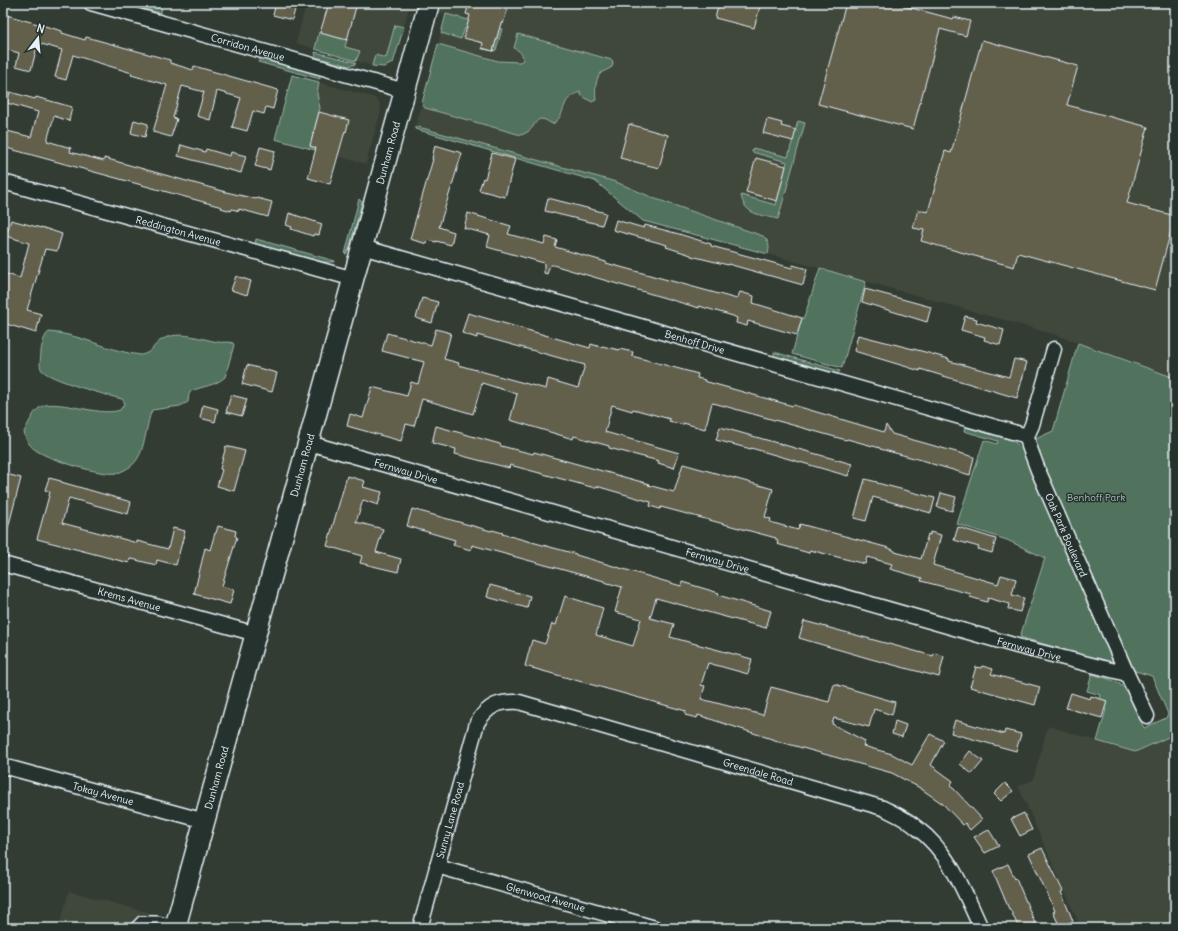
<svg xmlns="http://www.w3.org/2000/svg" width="1178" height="931" viewBox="0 0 1178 931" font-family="Delius,sans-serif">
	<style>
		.built { fill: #40463a }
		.green { fill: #51725c; stroke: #9cb2aa }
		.building { fill: #625e4b; stroke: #e8f1f8 }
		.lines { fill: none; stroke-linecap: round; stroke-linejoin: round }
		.lane-casing { stroke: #e8f1f8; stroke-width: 10 }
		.street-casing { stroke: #e8f1f8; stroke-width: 17 }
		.secondary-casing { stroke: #e8f1f8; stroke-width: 23 }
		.lane { stroke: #26332d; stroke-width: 7 }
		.street { stroke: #26332d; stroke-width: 14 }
		.secondary { stroke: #26332d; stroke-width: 20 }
		.labels { text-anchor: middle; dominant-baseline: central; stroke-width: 3; stroke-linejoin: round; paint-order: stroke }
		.street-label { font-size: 10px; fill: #e8f1f8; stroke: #26332d }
		.park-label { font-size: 10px; fill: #acbeba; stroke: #26332d }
	</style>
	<rect width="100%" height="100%" fill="#323c33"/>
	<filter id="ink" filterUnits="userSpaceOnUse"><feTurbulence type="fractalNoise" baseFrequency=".025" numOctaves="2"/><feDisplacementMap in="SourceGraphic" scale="8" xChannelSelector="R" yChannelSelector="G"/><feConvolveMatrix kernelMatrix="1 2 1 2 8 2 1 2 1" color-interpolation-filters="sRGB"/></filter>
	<g filter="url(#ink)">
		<path class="built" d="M306 3H1175V378L1053 334 768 254 643 221 595 181 415 129 446 14 410 5 394 61 391 65 384 67 372 66 296 43Z
			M292 75 373 97 378 101 380 104 381 111 366 164 275 139Z
			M1048 726 1135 752 1175 734V928H1081L1018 786 1033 780Z
			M69 891 177 920 175 928H59Z"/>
		<path class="green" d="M122 3H139L162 9 160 13Z
			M446 14 502 29 496 50 494 51 482 49V48L493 51 499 31 465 28 461 39 441 33Z
			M395 25 404 27 393 63 384 67 372 66 375 55 386 58Z
			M319 32 347 40 345 47 360 51 356 61 315 49Z
			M518 34 612 60 613 63 612 67C608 70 603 71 600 74 595 80 595 93 596 100L592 102 581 95 580 92C558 100 569 112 553 124 549 123 546 119 541 119 536 119 534 127 530 130 528 132 524 134 521 135L425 108 422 103 438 44 498 61 520 62 523 60C523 54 520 51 514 48Z
			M315 52 354 62 356 64 349 66 316 57Z
			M261 58 320 74V79L258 62Z
			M292 75 319 82 317 94 320 108 310 146 338 154 337 156 275 139Z
			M798 121 805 123 778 219C761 215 744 215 741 195L776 205 787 162 752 152 753 148 788 157Z
			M415 126 616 182 656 199 763 236C769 241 770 246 768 254L643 221 595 181 415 129Z
			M359 199 362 202 349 249 346 254H345Z
			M256 239 335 261V262H323L255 244Z
			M820 268 866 282 842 368 792 354 802 318H804Z
			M49 332C81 334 110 352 141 355 153 353 153 344 163 339 179 330 201 339 218 342 223 343 228 341 233 343L234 345 225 377C215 386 203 386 191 391L189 394 188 402 180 406 152 410C145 426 146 455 131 466 127 469 121 472 117 473 102 476 51 460 37 451 30 447 26 440 24 432 28 425 32 414 39 408 53 396 99 418 120 410L125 403 122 399C109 396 46 379 41 369 39 365 41 356 41 351 42 345 44 335 49 332Z
			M1078 343 1175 378V734L1135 752 1097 741 1106 710 1105 709 1107 701 1100 699 1101 695 1087 691 1092 674C1104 678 1118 680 1126 690L1144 728 1166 718 1168 714 1152 676 1020 637 1045 558 1007 540 957 524 984 440 997 444 998 441 964 431 965 427 1011 440 1020 446 1053 431Z
			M774 352 840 371 838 374 774 356Z"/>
		<path class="building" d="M276 3H297L292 20 273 15Z
			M329 3H357L347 40 320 33Z
			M469 3H509L503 24 501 23 493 51 482 48 483 43 464 38 470 15 466 14Z
			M719 3H761L754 28 715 18Z
			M846 3H893L953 19 954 17 970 21 966 36 940 29 913 129 818 104Z
			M3 14 62 31V33L85 40 86 37 170 60V63L193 70 194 66 278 90 273 109 266 107 264 114 253 111 247 131 232 127 241 98 217 91 210 120 197 116 204 92 182 86 173 118 177 119 171 137 153 132 167 85 131 75 132 73 73 55 66 80 55 77 62 50 38 43 31 70 16 66 19 53 4 49 6 44 3 43Z
			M982 40 1078 66 1067 105 1148 127 1127 203 1175 216 1155 290 1018 253 1014 267 921 241 924 230 913 228 918 210 928 212 945 151 951 153Z
			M10 92 35 99 36 97 72 107 69 121 54 116 47 141 71 148 70 152 104 161V158L226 192 256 199 257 198 272 202 268 217 239 209V211L232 209 231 211 221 208 222 207 3 147V130L31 137 38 112 7 103Z
			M319 112 349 120 346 132 345 131 330 184 308 178 316 148 310 146Z
			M767 119 782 123 781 126 796 130 793 141 763 133Z
			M134 120 148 124 145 137 131 133Z
			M629 124 668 135 659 168 620 158Z
			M181 145 205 152 206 149 230 156 231 152 246 156 241 173 178 156Z
			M435 145 462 153 439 227 454 232 451 245 436 241V242L428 240 427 244 410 239 433 159H432Z
			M260 147 275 151 270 170 255 166Z
			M492 153 515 159 505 197 479 190 483 178 485 179Z
			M756 158 786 166 777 201 746 192Z
			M548 198 606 213 602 225 545 211Z
			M289 213 322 224 319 235 314 234 313 236 291 229 292 227 286 225Z
			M468 213 511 226 508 234 544 244 546 237 557 240 555 247 606 262V263L737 299 740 292 754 296 753 303 802 318 797 335 748 321 747 326 736 323 737 318 733 316 699 306V308L553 265H550L547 274 544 273V263L487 247 490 235 464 228Z
			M11 220 41 228V227L62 234 57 251 45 249 27 310 41 314 36 333 3 323V273L20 278 29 243 6 236Z
			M616 220 644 228 645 225 679 234 711 244V246L792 268 793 265 807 269 803 285 728 264V265L691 256V255L666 247 667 245 613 230Z
			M236 276 251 281 247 295 231 290Z
			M865 289 931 307 927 322 862 302Z
			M422 298 438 302 432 323 416 318Z
			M468 313 590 348 591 344 601 347 602 346 619 350V349L633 352 632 356 698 374 697 378 705 380 704 381 793 406V405L884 432 886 425 892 434 974 457 970 475 929 463V462L880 449V448L847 439 846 440 717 404 712 403 705 429 683 423V425L669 421 670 419 633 409 632 411 612 405 605 432 679 453 674 468 658 463 659 461 609 448V446L574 436 573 439 510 420 517 394 482 383 473 414 422 399 414 426 406 424 401 441 347 426 350 414 363 418 372 387 407 396 411 382 418 384 424 362 382 351 387 333 431 345 436 329 451 333 444 359 459 363 458 365 546 389 548 379 578 388 585 365 477 335V338L462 333Z
			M965 316 977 319 976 322 1004 330 1000 345 984 340 985 337 961 330Z
			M858 335 925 352 949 359V361L1009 377 1014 359 1027 362 1017 398 920 369V371L904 366 854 351Z
			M247 365 277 373 272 392 242 384Z
			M231 395 247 399 242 416 226 412Z
			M203 405 218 409 215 422 200 418Z
			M436 426 500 444 501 446 533 454 534 452 649 484 648 485 674 492 683 464 773 489 765 517 771 519 770 522 798 530 800 524 889 548 895 551V552L921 559 928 534 930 535V532L941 535 933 565 998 584 1001 575 1016 579 1012 595 1024 598 1020 612 1008 609 1009 604 988 598 987 602 970 597 971 594 921 581 922 578 890 569 892 564 867 557 865 564 810 550 809 553 777 544 778 541 776 540V538L661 507 660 509 650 506 651 502 596 486 595 488 521 468 510 465 509 468 455 454 456 449 432 443Z
			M720 427 852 464 848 476 751 448V449L716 440Z
			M226 446 245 451 234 491 217 486 222 470 220 469Z
			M3 473 21 478 7 532H3Z
			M347 476 365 481 363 487 382 492 378 505 363 500 356 522 383 529 376 552 401 559 398 572 360 563 362 556 327 546Z
			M49 478 61 481V482L131 502 128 514 69 498 62 523 119 538 137 543V541L168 549 173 528 185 531 176 565 157 560 156 565 132 559H130L129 563 37 539 50 492 45 490Z
			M865 479 877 482V483L935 498 931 513 873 497 866 521 854 518Z
			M941 493 956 497 952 511 937 507Z
			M412 509 491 531 492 530 503 533 502 534 576 554V555L681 586 682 582 719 593 718 595 771 611 766 628 656 598 650 618 674 624 670 637 752 659 748 674 708 663 701 685 705 686 701 699 763 715 771 687 829 702 834 684 895 702 892 715 874 709 869 727 834 718 832 724 865 741 863 746 892 754 912 765 930 734 944 741 931 765 953 781 950 786 954 789 982 819 970 830 965 823 963 825 943 804 920 788 892 773 781 742 698 715 697 718 685 715 686 711 525 666 532 640 545 644 552 624 556 625 565 596 603 608 596 635 633 646 641 619 615 612 622 587 604 582V581L472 545 471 550 453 545 455 540 407 526Z
			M218 526 236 531 235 536 237 537 222 586 234 590 230 604 194 594 205 548 210 550 215 533H216Z
			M958 527 996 539 992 553 978 549 979 547 954 540Z
			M490 585 530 596 527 608 487 597Z
			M804 621 933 656 934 653 944 656 939 677 871 659 799 638Z
			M982 666 993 669 991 674 1040 687 1035 705 970 687 976 667 981 668Z
			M1071 693 1090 699 1091 696 1107 701 1102 718 1066 708Z
			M955 720 1004 734 1005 730 1021 734 1016 751 951 733Z
			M895 721 906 725 902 737 892 734Z
			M970 751 983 761 972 774 960 764Z
			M1005 783 1013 791 1001 801 994 794Z
			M1024 813 1032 830 1020 836 1011 819Z
			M989 830 999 846 985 853 974 837Z
			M1042 848 1063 891 1061 892 1073 921 1060 927 1053 912 1055 911 1029 854Z
			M1008 864 1015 879 1016 878 1037 928H1019L1010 909H1009L993 871Z"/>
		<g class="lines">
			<defs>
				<path id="lane" d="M133 928 141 920H158L174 924"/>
				<g id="street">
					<path id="s1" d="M91 3 405 91"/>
					<path id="s2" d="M3 182 354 279"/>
					<path id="s3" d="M362 247 1027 436"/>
					<path id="s4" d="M1054 349 1032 425 1027 436 1029 446 1038 470 1127 674 1147 716"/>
					<path id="s5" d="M309 443 1017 646 1127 674"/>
					<path id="s6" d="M3 564 256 634"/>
					<path id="s7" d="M3 766 205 821"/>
					<path id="s8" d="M437 866 655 928"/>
					<path id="s9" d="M420 928 477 723C488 705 499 701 519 702L883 808C895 814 907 819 917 828 950 853 964 891 981 928"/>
				</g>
				<g id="secondary">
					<path id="s10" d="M175 928 429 3"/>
				</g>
			</defs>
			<use href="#lane" class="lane-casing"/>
			<use href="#street" class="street-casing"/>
			<use href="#secondary" class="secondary-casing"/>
			<use href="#lane" class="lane"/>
			<use href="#street" class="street"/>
			<use href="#secondary" class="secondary"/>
		</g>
	</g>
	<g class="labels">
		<g class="street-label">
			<text stroke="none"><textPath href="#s1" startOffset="163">Corridon Avenue</textPath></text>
			<text stroke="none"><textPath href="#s10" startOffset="804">Dunham Road</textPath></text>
			<text stroke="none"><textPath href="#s2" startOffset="182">Reddington Avenue</textPath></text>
			<text stroke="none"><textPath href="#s3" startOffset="346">Benhoff Drive</textPath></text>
			<text stroke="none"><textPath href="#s10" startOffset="480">Dunham Road</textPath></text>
			<text stroke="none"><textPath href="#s5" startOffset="101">Fernway Drive</textPath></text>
			<text stroke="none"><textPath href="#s4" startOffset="198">Oak Park Boulevard</textPath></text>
			<text stroke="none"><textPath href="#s5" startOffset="425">Fernway Drive</textPath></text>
			<text stroke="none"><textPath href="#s6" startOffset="131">Krems Avenue</textPath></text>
			<text stroke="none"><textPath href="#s5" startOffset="749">Fernway Drive</textPath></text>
			<text stroke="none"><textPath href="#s9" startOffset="512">Greendale Road</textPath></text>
			<text stroke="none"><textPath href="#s10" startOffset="156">Dunham Road</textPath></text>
			<text stroke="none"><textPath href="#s7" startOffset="104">Tokay Avenue</textPath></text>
			<text stroke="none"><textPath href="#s9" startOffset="112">Sunny Lane Road</textPath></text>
			<text stroke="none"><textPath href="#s8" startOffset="113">Glenwood Avenue</textPath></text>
		</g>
		<g class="park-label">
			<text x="1096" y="497">Benhoff Park</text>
		</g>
	</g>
	<rect width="1178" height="931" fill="none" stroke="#26332d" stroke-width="16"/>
	<rect x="8" y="8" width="1162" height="915" fill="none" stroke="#e8f1f8" stroke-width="1.5" filter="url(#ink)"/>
	<g transform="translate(38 38) rotate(16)" stroke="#26332d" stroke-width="3" paint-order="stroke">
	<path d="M0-3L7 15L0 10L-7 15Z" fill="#e8f1f8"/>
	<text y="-6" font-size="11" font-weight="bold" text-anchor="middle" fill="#e8f1f8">N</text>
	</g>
</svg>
